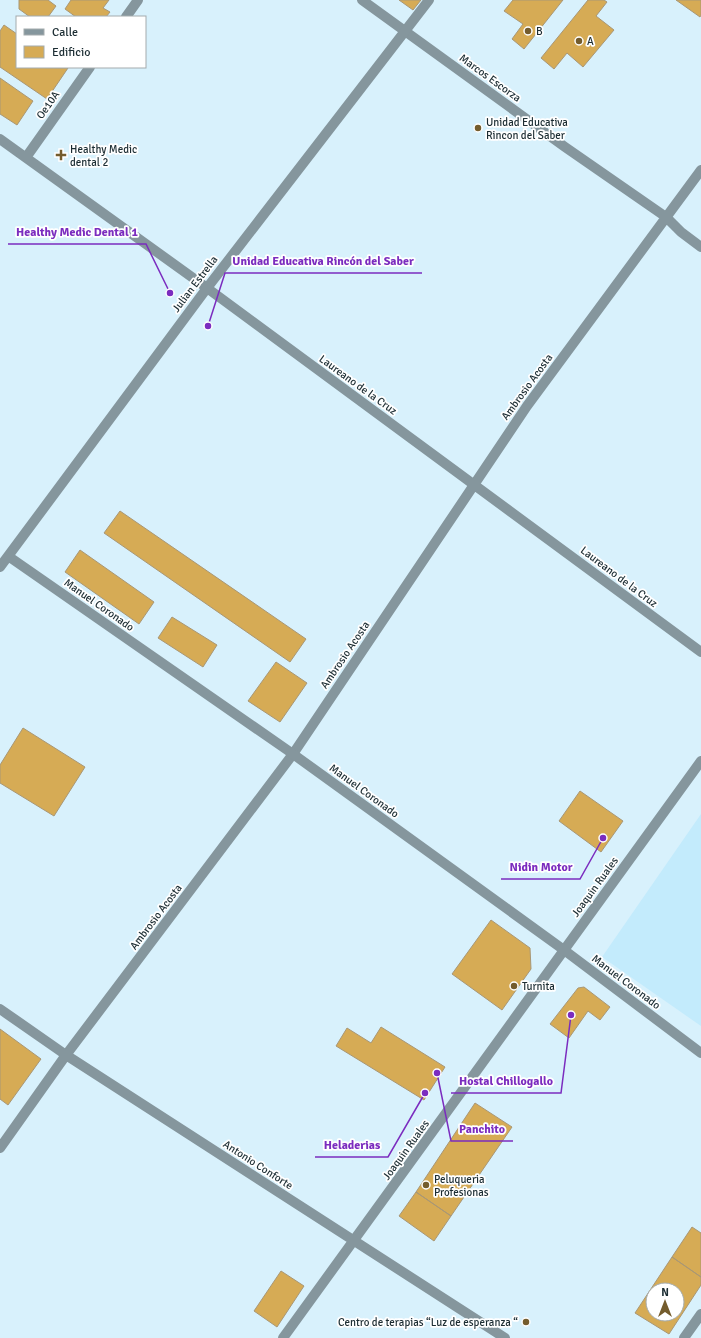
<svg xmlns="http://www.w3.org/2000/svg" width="701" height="1338" viewBox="0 0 701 1338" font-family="Signika,sans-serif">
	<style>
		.built { fill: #c3ebfc }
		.building { fill: #d6ab55; stroke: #a89776; fill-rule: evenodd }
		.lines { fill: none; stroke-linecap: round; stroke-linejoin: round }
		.minor { stroke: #85969d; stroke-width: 10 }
		.tertiary { stroke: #85969d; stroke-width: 10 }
		.poi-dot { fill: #745c2d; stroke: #fff; stroke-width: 1.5 }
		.labels { text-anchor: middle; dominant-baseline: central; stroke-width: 3.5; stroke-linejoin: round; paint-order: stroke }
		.poi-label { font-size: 11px; fill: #1c2d33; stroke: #fff; text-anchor: start }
		.street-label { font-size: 11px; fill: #1c2d33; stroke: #fff }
		.leader { fill: none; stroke: #7b2cbf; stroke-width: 1.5 }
		.callout-dot { fill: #7b2cbf; stroke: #fff; stroke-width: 1.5 }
		.callout-label { font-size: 12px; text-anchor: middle; font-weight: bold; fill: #7b2cbf; stroke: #fff; stroke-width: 3.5; stroke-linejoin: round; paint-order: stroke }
	</style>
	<rect width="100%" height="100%" fill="#d8f1fc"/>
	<path class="built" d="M701 814V1026L602 957Z"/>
	<path class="building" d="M19 0H48L56 6 48 17H30L19 9Z
		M71 0H109L103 8 110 12 106 17H76L65 9Z
		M399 0H421L413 10Z
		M513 0H563L524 49 512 39 523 24 504 11Z
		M588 0H604L607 2 596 16 614 30 583 67 567 53 554 69 541 58Z
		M676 0H701V15L700 17Z
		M4 25 17 34V67L68 68 47 99 0 67V31Z
		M0 78 33 101 17 125 0 114Z
		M120 511 306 639 290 662 104 533Z
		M80 550 154 602 139 624 65 572Z
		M172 617 217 645 203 667 158 638Z
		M276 662 307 683 280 722 248 701Z
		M23 728 85 767 54 816 0 783V765Z
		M580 791 623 821 601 852 559 821Z
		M491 920 530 948 531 969 502 1010 452 974Z
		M584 987 610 1007 600 1020 588 1011 569 1038 550 1024 578 988Z
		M381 1027 445 1067 424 1100 336 1046 347 1028 371 1043Z
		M0 1029 41 1059 8 1105 0 1099Z
		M475 1103 512 1127 451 1216 416 1192Z
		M416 1192 451 1216 434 1241 399 1216Z
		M692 1227 701 1233V1277L672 1257Z
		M672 1257 701 1277V1285L669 1334 635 1313ZM653 1290H677V1314H653Z
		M281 1271 304 1286 277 1327 254 1311Z"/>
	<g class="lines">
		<path class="minor" d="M362 0 565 147 666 217 681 232 701 247
			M126 17 138 0
			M0 139 207 288 701 652
			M27 156 90 67
			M0 1009 66 1055 505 1338
			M0 1148 66 1055 293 754 527 406 701 170
			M283 1338 701 761"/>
		<path class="tertiary" d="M8 556 293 754 564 950 701 1053
			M0 567 207 288 429 0
			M684 1338 701 1314"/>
	</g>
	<g class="poi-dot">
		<circle cx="528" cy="31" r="4"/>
		<circle cx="579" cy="41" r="4"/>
		<circle cx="478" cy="128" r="4"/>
		<path d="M59 149h4v4h4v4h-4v4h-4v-4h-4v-4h4z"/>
		<circle cx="514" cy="986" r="4"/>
		<circle cx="426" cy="1185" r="4"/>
		<circle cx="526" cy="1322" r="4"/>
	</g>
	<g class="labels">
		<g class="poi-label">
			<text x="536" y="31">B</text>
			<text x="587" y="41">A</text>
			<text x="486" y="122">Unidad Educativa<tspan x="486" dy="13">Rincon del Saber</tspan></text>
			<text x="70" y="149">Healthy Medic<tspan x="70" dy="13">dental 2</tspan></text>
			<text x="522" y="986">Turnita</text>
			<text x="434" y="1179">Peluqueria<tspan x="434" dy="13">Profesionas</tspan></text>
			<text x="518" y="1322" text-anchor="end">Centro de terapias “Luz de esperanza “</text>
		</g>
		<g class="street-label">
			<text transform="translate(490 78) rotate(36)">Marcos Escorza</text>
			<text transform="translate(48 105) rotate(-55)">Oe10A</text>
			<text transform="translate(195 284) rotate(-53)">Julian Estrella</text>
			<text transform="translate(358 385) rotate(36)">Laureano de la Cruz</text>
			<text transform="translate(527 387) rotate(-54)">Ambrosio Acosta</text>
			<text transform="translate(619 577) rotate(37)">Laureano de la Cruz</text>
			<text transform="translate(99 605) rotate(35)">Manuel Coronado</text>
			<text transform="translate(345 655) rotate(-56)">Ambrosio Acosta</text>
			<text transform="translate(364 791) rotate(36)">Manuel Coronado</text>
			<text transform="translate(595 887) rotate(-54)">Joaquin Ruales</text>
			<text transform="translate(156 917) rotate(-53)">Ambrosio Acosta</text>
			<text transform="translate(626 982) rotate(37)">Manuel Coronado</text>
			<text transform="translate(406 1150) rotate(-54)">Joaquin Ruales</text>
			<text transform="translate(258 1165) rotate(33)">Antonio Conforte</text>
		</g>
	</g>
	<path class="leader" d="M170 293L146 244H8M208 326L225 273H422M603 838L580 879H501M571 1015L561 1093H451M437 1073L451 1141H513M425 1093L388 1157H315"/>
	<g class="callout-dot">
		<circle cx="170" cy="293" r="4"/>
		<circle cx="208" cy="326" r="4"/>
		<circle cx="603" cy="838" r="4"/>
		<circle cx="571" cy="1015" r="4"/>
		<circle cx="437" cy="1073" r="4"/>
		<circle cx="425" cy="1093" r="4"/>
	</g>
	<g class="callout-label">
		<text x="77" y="236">Healthy Medic Dental 1</text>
		<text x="323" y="265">Unidad Educativa Rincón del Saber</text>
		<text x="541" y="871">Nidin Motor</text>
		<text x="506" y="1085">Hostal Chillogallo</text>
		<text x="482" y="1133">Panchito</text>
		<text x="352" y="1149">Heladerias</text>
	</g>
	<rect x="16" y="16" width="130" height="52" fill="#ffffff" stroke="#a4abad"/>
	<rect x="24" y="29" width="20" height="6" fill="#85969d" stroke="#a4abad"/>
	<text x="52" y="36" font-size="12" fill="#1c2d33">Calle</text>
	<rect x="24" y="46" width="20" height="12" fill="#d6ab55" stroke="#a4abad"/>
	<text x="52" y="56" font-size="12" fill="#1c2d33">Edificio</text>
	<g transform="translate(665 1302)"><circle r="19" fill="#ffffff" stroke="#a4abad"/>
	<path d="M0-3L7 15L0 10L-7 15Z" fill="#745c2d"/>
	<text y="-6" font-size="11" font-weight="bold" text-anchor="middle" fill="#1c2d33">N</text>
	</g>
</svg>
